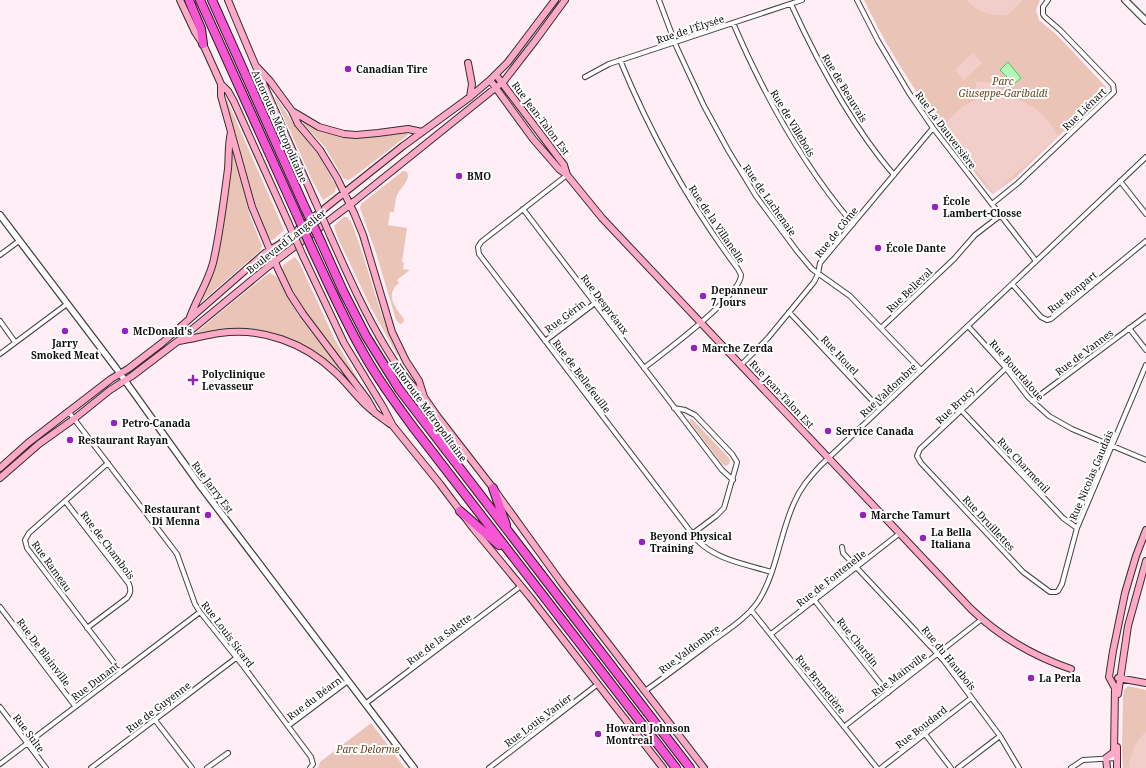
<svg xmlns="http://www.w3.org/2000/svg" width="1146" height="768" viewBox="0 0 1146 768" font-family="'Noto Serif',serif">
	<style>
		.green { fill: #eac4b7 }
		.pitch { fill: #f1cec9 }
		.water { fill: #b2f7bc; stroke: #38cf50 }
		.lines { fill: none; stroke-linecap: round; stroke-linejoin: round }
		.minor-casing { stroke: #414141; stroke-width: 6 }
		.tertiary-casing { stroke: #414141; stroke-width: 8 }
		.secondary-casing { stroke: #303030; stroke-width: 8 }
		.motorway-casing { stroke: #1f1f1f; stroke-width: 10 }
		.minor { stroke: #fff; stroke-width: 4 }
		.tertiary { stroke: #fff; stroke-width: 5.5 }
		.secondary { stroke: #ffa9c7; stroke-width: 6 }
		.motorway { stroke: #f655d3; stroke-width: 8 }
		.secondary-bridge-casing { stroke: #303030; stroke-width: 8; stroke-linecap: butt }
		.motorway-bridge-casing { stroke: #1f1f1f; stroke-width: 10; stroke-linecap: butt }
		.secondary-bridge { stroke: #ffa9c7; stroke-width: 6 }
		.motorway-bridge { stroke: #f655d3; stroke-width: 8 }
		.poi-dot { fill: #9323c0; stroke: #fff; stroke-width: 1.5 }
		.labels { text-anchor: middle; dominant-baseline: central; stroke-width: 4; stroke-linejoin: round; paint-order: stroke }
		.street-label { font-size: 10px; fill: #0e0e0e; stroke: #fff }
		.poi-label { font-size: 10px; font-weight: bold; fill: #0e0e0e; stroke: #fff; text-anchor: start }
		.park-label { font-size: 10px; font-style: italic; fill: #66451d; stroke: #fff }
	</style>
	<rect width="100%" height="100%" fill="#ffeef6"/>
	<path class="green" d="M864 0H1040L1036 10 1039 20 1057 35 1106 87V91L1015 178 993 194C984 187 971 167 963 156 924 105 892 58 864 0Z
		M276 97 291 120 318 154 336 186 335 192 323 200 313 182 275 98Z
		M227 100 284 230 273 240 268 239 255 204 238 141 226 101Z
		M304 122C337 142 371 138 407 133L408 135 351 179 347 180 343 178 325 147 303 124Z
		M231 149H232L250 216 262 246 260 251 201 302 200 301 214 270Z
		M403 171 407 172C411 180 401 187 397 195 395 200 395 206 394 212H390L388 225 407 228 402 262 404 263 403 269 410 270 397 280 399 283C384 295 396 308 404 319L403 323 400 324 396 320 394 313 376 253 360 208 361 204Z
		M344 217H348L349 221 350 219C368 263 377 311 398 354L397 355 370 306 337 236 334 226Z
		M295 257 300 264 334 338 358 379 357 380 304 310 282 270 283 265Z
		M270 273 277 277 298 315 339 368 338 369C296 333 248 320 195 335L194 334 265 276Z
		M692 419 729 458 730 461 729 464 726 466 722 464 690 422V420Z
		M1128 686 1146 690V768H1123L1122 750 1123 698 1124 690Z
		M371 723 405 768H318L320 762Z"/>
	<path class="pitch" d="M967 0H1023L1007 15C992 16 977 12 967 0Z
		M973 53 982 63 964 80 955 70Z
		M976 82 998 83V93H976Z
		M994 96C1026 97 1042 109 1058 136L994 193 941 128C956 111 970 97 994 96Z
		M1146 732V768H1129C1130 755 1135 741 1146 732Z"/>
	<path class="water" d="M1008 62 1021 78 1014 84 1000 70Z"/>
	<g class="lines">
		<defs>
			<path id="minor" d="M659 0 677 48 704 106 728 150 756 196 797 251 812 269 850 296 921 370
				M857 0 878 41 909 93 933 128 1036 261
				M791 4C818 63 851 125 894 175
				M733 23C764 95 802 164 853 224
				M620 60C651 135 690 205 738 269L741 275C741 296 662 354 644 368
				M585 77 609 64 802 0
				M567 175 481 242 478 247 479 254 697 540C716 560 746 564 771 572
				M1120 181 1146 214
				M992 204 1018 183 1114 92 1113 85 1060 30 1045 17 1043 14V7L1048 0
				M523 209 722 470 733 480
				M0 255 19 241
				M1012 284 1041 317 1047 320 1051 319 1146 241
				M789 312 880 409
				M0 321 15 342
				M968 326 1006 368 1028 397 1049 416 1072 429 1146 460
				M881 328 954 259 975 235 1001 215
				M1129 328 1146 350
				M545 341 595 303
				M0 354 67 304
				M741 365 768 338 814 282 818 274 820 263 933 128
				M1006 368 920 449 917 456 921 463 1023 572 1050 592H1056L1058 591 1062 584 1077 528 1146 365
				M1032 401 1146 316
				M674 408 685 410 695 415 732 454 737 462 736 466 724 508 716 516 692 534
				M961 410 1063 518 1077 528
				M68 411 177 554 195 604 200 612 244 667 311 757 313 764 310 768
				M108 463 29 533 25 540 27 548 121 672
				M65 501 129 584C131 590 131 593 127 598L87 628
				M842 547 843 553 944 661 1000 736 1019 768
				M815 601 888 693
				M0 607 75 706
				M751 610 877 768
				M771 634 900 533
				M645 691C666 676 686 661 706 646 724 632 747 619 759 600 777 571 780 533 794 503 800 488 810 477 820 466L1146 157
				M365 704 521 586
				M0 707 46 768
				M155 720 192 768
				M288 726 348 681
				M845 726 982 619
				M925 734 951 768
				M0 764 200 612
				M91 768 236 658
				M207 768 228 753
				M489 768 598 684
				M881 768 971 698
				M958 768 1000 736
				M1071 768 1083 760 1117 758"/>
			<path id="tertiary" d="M1125 0 1146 21
				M0 215 116 368 199 484 414 768"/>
			<path id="secondary" d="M180 0 195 32 203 44 221 84 228 91 234 102 288 222
				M228 0C256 68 285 134 315 201
				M468 63 472 84 470 97
				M257 67 270 81 292 111 298 124 320 150 337 178 354 213 363 235 392 332 406 361 419 381 424 397 438 417 493 488 561 582 704 768
				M496 75 564 165 567 175
				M490 80 533 139 559 169 567 175 602 218 971 609C1000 637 1033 656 1071 669
				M221 84V96L252 207 278 269 290 294 303 314 367 399 375 413
				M292 111 319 127 344 134 356 135 378 133 408 129 422 132
				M330 235C347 273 364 312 386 348 397 366 407 382 423 396
				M303 256 344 343 383 407 393 426 440 484 473 528 530 597 663 768
				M190 317C197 298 208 282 213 263 220 234 224 198 228 169 229 156 228 145 231 132
				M178 341C192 339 206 335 220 333 262 327 305 343 335 372 345 381 353 392 362 401 370 410 381 417 390 424
				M0 468 28 443 111 379 128 369 162 343 265 253 280 244 403 146 470 97 490 80 508 62 555 0
				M0 478 39 444 74 419 110 390 132 376 178 341 269 266 356 200 504 81 535 41 565 0
				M1118 678 1146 683
				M1118 694 1128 626 1146 561
				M1117 747V768
				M1107 768 1106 758 1114 752 1115 688 1109 677 1113 651 1125 593 1136 556 1146 530"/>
			<path id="motorway" d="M189 0 201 29 203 44
				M200 0 297 215
				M212 0 305 208
				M321 242 343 291 366 336 399 389 690 768
				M312 249C329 285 345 322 365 356 379 381 396 404 413 427L676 768
				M493 488 506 525
				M460 511 499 545"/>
		</defs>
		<use href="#minor" class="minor-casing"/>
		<use href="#tertiary" class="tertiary-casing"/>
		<use href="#secondary" class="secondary-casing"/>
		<use href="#motorway" class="motorway-casing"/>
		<use href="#minor" class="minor"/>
		<use href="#tertiary" class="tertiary"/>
		<use href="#secondary" class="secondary"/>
		<use href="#motorway" class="motorway"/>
		<defs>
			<path id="secondary-bridge" d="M315 201 330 235
				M288 222 303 256"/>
			<path id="motorway-bridge" d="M305 208 321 242
				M297 215 312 249"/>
		</defs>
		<use href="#secondary-bridge" class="secondary-bridge-casing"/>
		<use href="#motorway-bridge" class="motorway-bridge-casing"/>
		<use href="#secondary-bridge" class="secondary-bridge"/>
		<use href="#motorway-bridge" class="motorway-bridge"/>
	</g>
	<g class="poi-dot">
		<circle cx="348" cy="69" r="4"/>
		<circle cx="459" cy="176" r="4"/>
		<circle cx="935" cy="207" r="4"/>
		<circle cx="878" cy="248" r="4"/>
		<circle cx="703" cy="296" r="4"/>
		<circle cx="65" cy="331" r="4"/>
		<circle cx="125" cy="331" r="4"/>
		<circle cx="694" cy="348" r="4"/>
		<path d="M191 374h4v4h4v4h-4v4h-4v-4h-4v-4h4z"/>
		<circle cx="114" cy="423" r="4"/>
		<circle cx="828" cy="431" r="4"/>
		<circle cx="70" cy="440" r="4"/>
		<circle cx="208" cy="515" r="4"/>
		<circle cx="863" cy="515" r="4"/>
		<circle cx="923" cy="538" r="4"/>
		<circle cx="642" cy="542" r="4"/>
		<circle cx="1031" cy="678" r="4"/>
		<circle cx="598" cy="734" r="4"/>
	</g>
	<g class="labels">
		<g class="street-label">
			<text transform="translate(690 29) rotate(-18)">Rue de l'Élysée</text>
			<text transform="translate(845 88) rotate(59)">Rue de Beauvais</text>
			<text transform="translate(1084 109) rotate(-44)">Rue Liénart</text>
			<text transform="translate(541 118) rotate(53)">Rue Jean-Talon Est</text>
			<text transform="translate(793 123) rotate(59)">Rue de Villebois</text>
			<text transform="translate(280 126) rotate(66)">Autoroute Métropolitaine</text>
			<text transform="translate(946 130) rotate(53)">Rue La Dauversière</text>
			<text transform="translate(770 200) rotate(55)">Rue de Lachenaie</text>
			<text transform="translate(717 224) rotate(56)">Rue de la Villanelle</text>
			<text transform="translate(836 232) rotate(-51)">Rue de Côme</text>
			<text transform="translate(286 241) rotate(-38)">Boulevard Langelier</text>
			<text transform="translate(909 290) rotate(-44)">Rue Belleval</text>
			<text transform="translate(1072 292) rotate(-39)">Rue Bonpart</text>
			<text transform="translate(605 304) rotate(53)">Rue Despréaux</text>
			<text transform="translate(565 316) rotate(-37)">Rue Gérin</text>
			<text transform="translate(1084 352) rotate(-37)">Rue de Vannes</text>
			<text transform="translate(840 355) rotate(47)">Rue Houel</text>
			<text transform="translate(1017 370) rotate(49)">Rue Bourdaloue</text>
			<text transform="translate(582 376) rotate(53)">Rue de Bellefeuille</text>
			<text transform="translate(888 390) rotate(-43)">Rue Valdombre</text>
			<text transform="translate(782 394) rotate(47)">Rue Jean-Talon Est</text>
			<text transform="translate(955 405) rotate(-43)">Rue Brucy</text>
			<text transform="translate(429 411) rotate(54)">Autoroute Métropolitaine</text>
			<text transform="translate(1024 465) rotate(47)">Rue Charmenil</text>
			<text transform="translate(1091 475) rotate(-67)">Rue Nicolas Gaudais</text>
			<text transform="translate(213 487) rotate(53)">Rue Jarry Est</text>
			<text transform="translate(989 523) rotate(47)">Rue Druillettes</text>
			<text transform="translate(108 545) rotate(53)">Rue de Chambois</text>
			<text transform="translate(52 566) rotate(54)">Rue Rameau</text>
			<text transform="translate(831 578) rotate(-38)">Rue de Fontenelle</text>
			<text transform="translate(228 634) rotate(53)">Rue Louis Sicard</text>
			<text transform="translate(439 639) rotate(-37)">Rue de la Salette</text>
			<text transform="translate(858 642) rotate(51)">Rue Chardin</text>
			<text transform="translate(689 649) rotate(-37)">Rue Valdombre</text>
			<text transform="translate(44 652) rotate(53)">Rue De Blainville</text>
			<text transform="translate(949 658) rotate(51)">Rue du Hautbois</text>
			<text transform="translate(899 674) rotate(-37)">Rue Mainville</text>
			<text transform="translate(95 681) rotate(-37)">Rue Dunant</text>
			<text transform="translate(821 684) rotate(51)">Rue Brunetière</text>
			<text transform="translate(314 698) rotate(-37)">Rue du Béarn</text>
			<text transform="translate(158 707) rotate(-37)">Rue de Guyenne</text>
			<text transform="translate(538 720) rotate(-37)">Rue Louis Vanier</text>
			<text transform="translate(921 727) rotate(-38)">Rue Boudard</text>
			<text transform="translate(29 733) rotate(53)">Rue Sulte</text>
		</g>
		<g class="poi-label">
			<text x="356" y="69">Canadian Tire</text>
			<text x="467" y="176">BMO</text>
			<text x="943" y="201">École<tspan x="943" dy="12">Lambert-Closse</tspan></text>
			<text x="886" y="248">École Dante</text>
			<text x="711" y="290">Depanneur<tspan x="711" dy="12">7 Jours</tspan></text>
			<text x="133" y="331">McDonald's</text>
			<text x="65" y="343" text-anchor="middle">Jarry<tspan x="65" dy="12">Smoked Meat</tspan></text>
			<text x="702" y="348">Marche Zerda</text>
			<text x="202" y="374">Polyclinique<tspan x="202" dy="12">Levasseur</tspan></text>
			<text x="122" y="423">Petro-Canada</text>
			<text x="836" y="431">Service Canada</text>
			<text x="78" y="440">Restaurant Rayan</text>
			<text x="200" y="509" text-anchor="end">Restaurant<tspan x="200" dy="12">Di Menna</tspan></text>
			<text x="871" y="515">Marche Tamurt</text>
			<text x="931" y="532">La Bella<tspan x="931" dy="12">Italiana</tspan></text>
			<text x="650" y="536">Beyond Physical<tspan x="650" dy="12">Training</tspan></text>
			<text x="1039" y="678">La Perla</text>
			<text x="606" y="728">Howard Johnson<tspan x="606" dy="12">Montreal</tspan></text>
		</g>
		<g class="park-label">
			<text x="1003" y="81">Parc<tspan x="1003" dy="12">Giuseppe-Garibaldi</tspan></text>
			<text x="368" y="749">Parc Delorme</text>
		</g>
	</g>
</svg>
